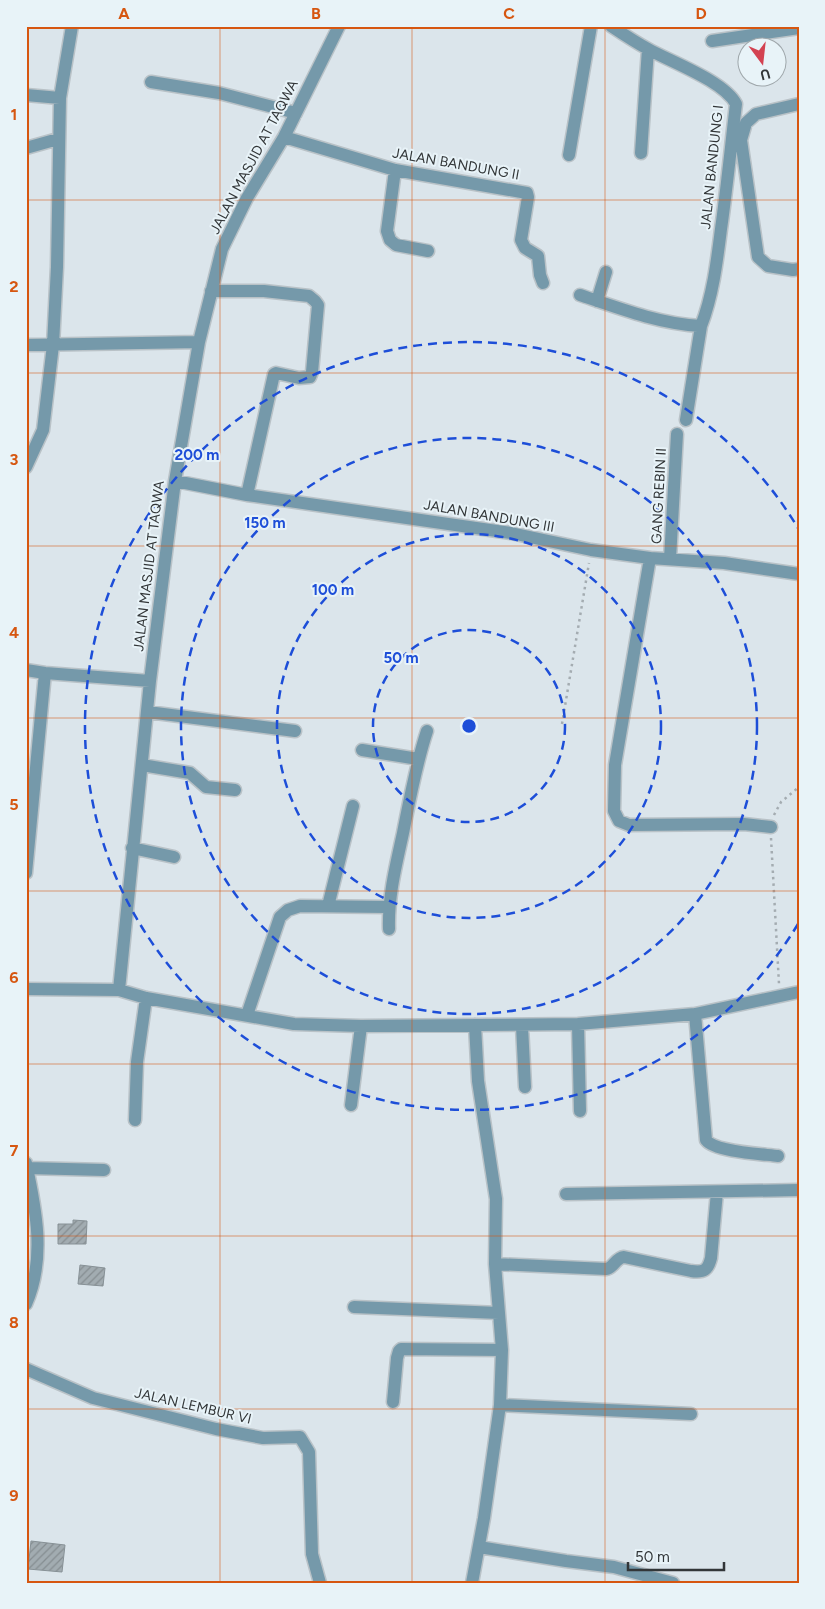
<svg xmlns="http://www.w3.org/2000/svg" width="825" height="1609" viewBox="0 0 825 1609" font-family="Figtree,sans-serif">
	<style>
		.building { fill: url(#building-hatch); stroke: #879196 }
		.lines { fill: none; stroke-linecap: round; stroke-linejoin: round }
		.minor-casing { stroke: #b9c2c7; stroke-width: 15 }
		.path { stroke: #a4acb1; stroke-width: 2.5; stroke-dasharray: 2.5 4; stroke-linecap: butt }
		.minor { stroke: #7599aa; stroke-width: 12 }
		.grid { fill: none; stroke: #d65610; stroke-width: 1; stroke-opacity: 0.55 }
		.ring { fill: none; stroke: #1d4ed8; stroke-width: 2.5; stroke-dasharray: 9 6 }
		.labels { text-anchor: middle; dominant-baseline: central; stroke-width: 4; stroke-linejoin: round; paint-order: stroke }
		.street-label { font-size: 14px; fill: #323638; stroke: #e8f3f8 }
		.centre { fill: #1d4ed8; stroke: #e8f3f8; stroke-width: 2.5 }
		.ring-label { font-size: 15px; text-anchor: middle; font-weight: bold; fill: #1d4ed8; stroke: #e8f3f8; stroke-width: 4; stroke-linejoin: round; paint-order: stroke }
		.neatline { fill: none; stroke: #d65610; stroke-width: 2 }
		.grid-label { font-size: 16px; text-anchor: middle; font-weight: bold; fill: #d65610 }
	</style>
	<defs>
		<pattern id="building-hatch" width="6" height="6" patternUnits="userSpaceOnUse" patternTransform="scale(1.25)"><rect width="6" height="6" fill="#a2acb1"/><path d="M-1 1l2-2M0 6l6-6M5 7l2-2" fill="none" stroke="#858d91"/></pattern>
	</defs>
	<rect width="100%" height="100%" fill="#dbe5eb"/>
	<path class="building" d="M73 1220 87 1221 86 1244H58V1224H73Z
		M80 1265 105 1268 103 1286 78 1284Z
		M31 1541 65 1545 62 1572 28 1569Z"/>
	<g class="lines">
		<defs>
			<path id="minor" d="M712 41 799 28
				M151 82 219 93 296 113
				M26 95 60 98
				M799 104 756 114 746 123 741 140 758 257 768 266 793 270 799 269
				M284 137 395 170 527 193 528 197 521 240 525 248 538 256 540 275 543 283
				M26 148 58 139
				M641 153 648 49
				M569 155 591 26
				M395 170 387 231 390 240 396 245 428 251
				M211 291H264L309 296 315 301 318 305 312 372 310 377 299 378 276 373 274 374 247 495
				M580 295C618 308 660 324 701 326 713 295 717 261 721 229 727 187 731 145 736 104 724 81 671 62 648 49 635 42 623 34 611 26
				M597 301 606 272
				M26 345 199 342
				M686 420 701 326
				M26 467 43 430 53 345 57 267 60 98 72 26
				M175 481 247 495 511 533 591 550 650 558 724 563 799 574
				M650 558 615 765 614 811 619 821 629 825 744 824 771 827
				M670 559 677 434
				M26 670 45 673 150 681
				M148 712 295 731
				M362 750 418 759
				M142 765 190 773 206 787 235 790
				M132 848 174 857
				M26 873 45 673
				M328 906 353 806
				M389 929C388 896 396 865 403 833 410 798 416 764 427 731
				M26 989 119 990 146 998 294 1024 361 1026 578 1024 695 1014 799 992
				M119 990 150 681 175 481 199 342 222 249 247 198 284 137 339 26
				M695 1014 706 1140C715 1152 762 1154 778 1156
				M247 1015 280 917 288 910 300 906 388 907
				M578 1024 580 1111
				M522 1026 525 1087
				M351 1105 361 1026
				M135 1120 137 1062 146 998
				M26 1163C36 1209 46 1259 26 1304
				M27 1168 104 1170
				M566 1194 799 1190
				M495 1264 606 1269C614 1268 615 1258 624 1257L691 1271C704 1273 708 1270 711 1258L717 1192
				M354 1307 499 1313
				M26 1369 93 1398 216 1429 263 1438 300 1437 309 1452 312 1554 320 1583
				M393 1402 397 1358 399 1351 401 1349 502 1350
				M500 1405 691 1414
				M479 1547 566 1561 614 1567 673 1583
				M472 1583 484 1518 500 1405 502 1350 495 1264 496 1199 478 1081 475 1025"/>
		</defs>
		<use href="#minor" class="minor-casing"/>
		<path class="path" d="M562 724 589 563
			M774 815 781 802 799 787
			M771 838 779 984"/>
		<use href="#minor" class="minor"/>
	</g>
	<path class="grid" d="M220 26V1583M412 26V1583M605 26V1583M26 200H799M26 373H799M26 546H799M26 718H799M26 891H799M26 1064H799M26 1236H799M26 1409H799"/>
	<g class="ring">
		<circle cx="469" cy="726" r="96"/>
		<circle cx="469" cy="726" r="192"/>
		<circle cx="469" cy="726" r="288"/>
		<path d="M798 924A384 384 0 1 1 798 528"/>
	</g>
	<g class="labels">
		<g class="street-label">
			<text transform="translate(254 157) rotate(-62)">JALAN MASJID AT TAQWA</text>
			<text transform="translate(456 164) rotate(10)">JALAN BANDUNG II</text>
			<text transform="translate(712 167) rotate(-84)">JALAN BANDUNG I</text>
			<text transform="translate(659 496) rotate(-87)">GANG REBIN II</text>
			<text transform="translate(489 516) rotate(10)">JALAN BANDUNG III</text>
			<text transform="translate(149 566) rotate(-83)">JALAN MASJID AT TAQWA</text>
			<text transform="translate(193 1406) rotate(13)">JALAN LEMBUR VI</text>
		</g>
	</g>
	<circle cx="469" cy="726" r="8" class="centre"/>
	<g class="ring-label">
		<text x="197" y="460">200 m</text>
		<text x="265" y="528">150 m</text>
		<text x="333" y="595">100 m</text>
		<text x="401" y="663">50 m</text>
	</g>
	<rect width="825" height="1609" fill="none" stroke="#e8f3f8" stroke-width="55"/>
	<g transform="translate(762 62) rotate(165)"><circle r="24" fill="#e8f3f8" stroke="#9fa7ab"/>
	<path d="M0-4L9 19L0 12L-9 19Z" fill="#d34251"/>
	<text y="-8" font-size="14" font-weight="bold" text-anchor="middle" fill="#323638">U</text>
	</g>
	<path d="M628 1562v8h96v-8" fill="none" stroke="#323638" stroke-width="2.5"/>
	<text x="635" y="1562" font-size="15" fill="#323638" stroke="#e8f3f8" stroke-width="4" paint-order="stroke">50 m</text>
	<rect x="28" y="28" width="770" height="1554" class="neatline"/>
	<g class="grid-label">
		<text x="124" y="19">A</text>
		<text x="316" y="19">B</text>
		<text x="509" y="19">C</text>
		<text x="701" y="19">D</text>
		<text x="14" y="120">1</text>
		<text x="14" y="292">2</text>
		<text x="14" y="465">3</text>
		<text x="14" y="638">4</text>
		<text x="14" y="810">5</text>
		<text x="14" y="983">6</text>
		<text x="14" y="1156">7</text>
		<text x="14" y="1328">8</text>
		<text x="14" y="1501">9</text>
	</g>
</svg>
